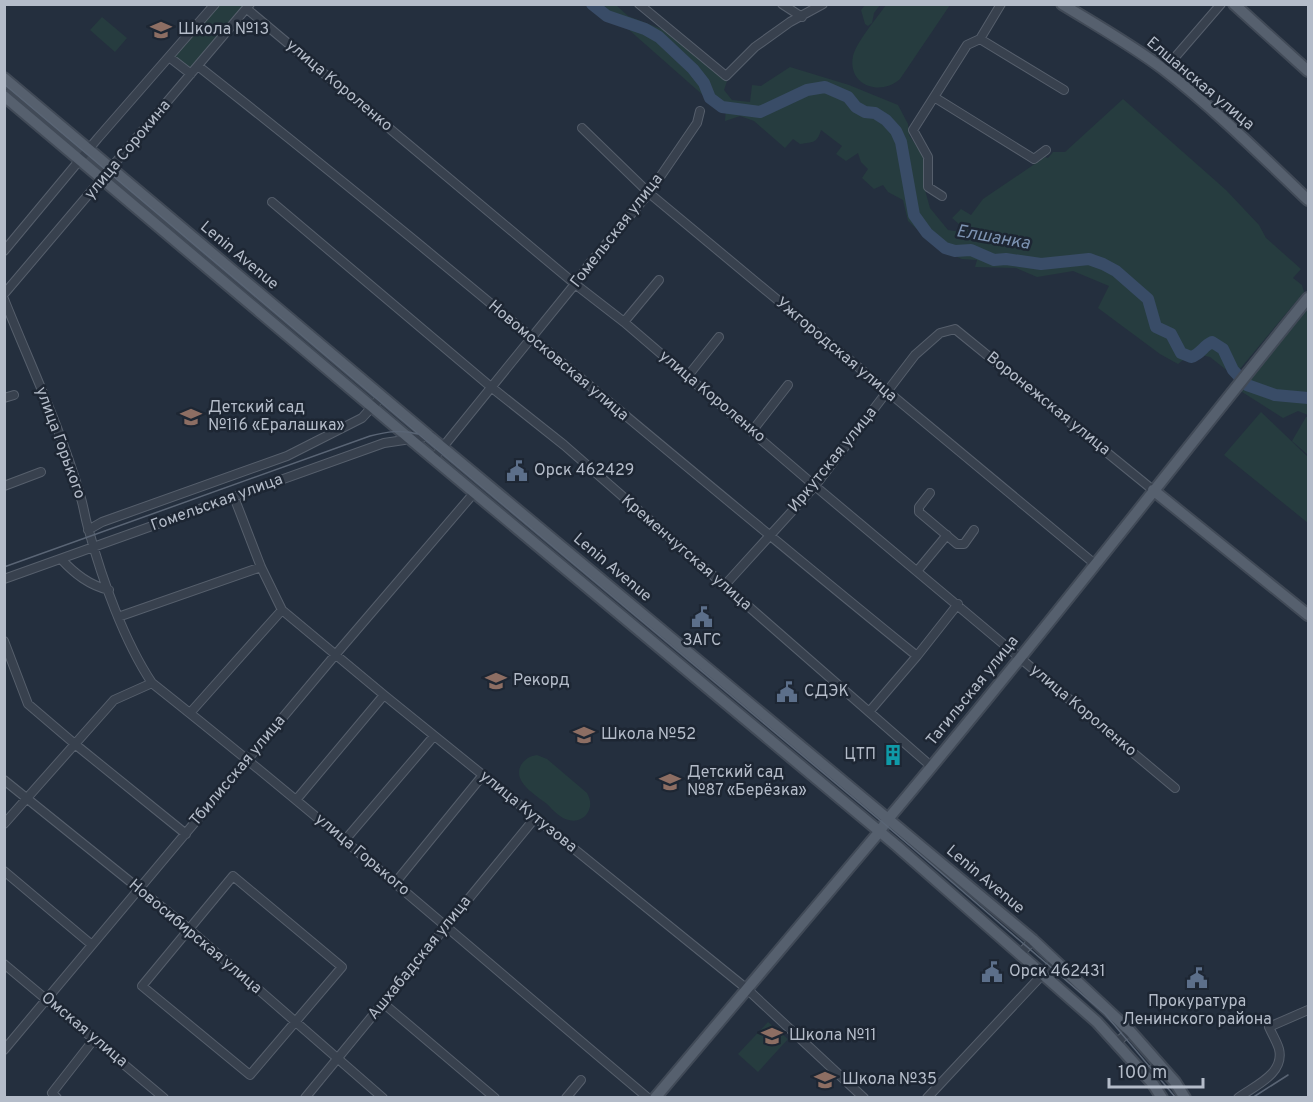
<svg xmlns="http://www.w3.org/2000/svg" width="1313" height="1102" viewBox="0 0 1313 1102" font-family="Overpass,sans-serif">
	<style>
		.green { fill: #263c3f }
		.lines { fill: none; stroke-linecap: round; stroke-linejoin: round }
		.river { stroke: #394c67; stroke-width: 12 }
		.minor-casing { stroke: #565f6c; stroke-width: 10 }
		.major-casing { stroke: #414a57; stroke-width: 14 }
		.minor { stroke: #38414e; stroke-width: 8 }
		.major { stroke: #56606e; stroke-width: 10 }
		.tram { stroke: #5a6575; stroke-width: 1.5 }
		.labels { text-anchor: middle; dominant-baseline: central; stroke-width: 5; stroke-linejoin: round; paint-order: stroke }
		.poi-label { font-size: 16px; fill: #b4bcc9; stroke: #1d2633; text-anchor: start }
		.street-label { font-size: 16px; fill: #b4bcc9; stroke: #1d2633 }
		.water-label { font-size: 18px; font-style: italic; fill: #7c92b1; stroke: #1d2633 }
	</style>
	<rect width="100%" height="100%" fill="#242f3e"/>
	<path class="green" d="M215 5H250L191 74 169 57Z
		M596 5H616L628 16 662 29 727 81 724 90 732 100 750 102 752 85 761 86 790 67 849 85 898 105 908 124 909 135 923 156V183L930 208 948 230 961 232 958 230 960 225 952 218 961 209 971 215 983 199 1045 157 1048 158 1053 152H1065L1123 99 1226 190 1259 225 1266 238 1301 269 1293 278 1302 285 1304 292 1234 376 1210 357 1192 353 1178 364 1160 354 1098 308 1109 286 1073 271 1037 277 1016 268 975 267 977 260 962 259 940 250 908 221 903 200 888 192 883 185 874 189 862 178 868 169 861 162 858 153 846 161 836 154 842 146 821 130C817 143 814 142 800 144L793 139 785 148 754 121 740 116 725 121 726 108 720 103 713 104 611 14Z
		M865 5H880L874 13 872 23 868 26 865 24 861 10Z
		M886 5H950L900 79C880 97 847 85 853 56 857 41 877 18 886 5Z
		M102 17 127 38 115 52 90 30Z
		M1308 307V415L1298 411 1283 418 1239 390Z
		M1261 412 1308 457V523L1224 455Z
		M1306 417H1308V455L1292 441Z
		M537 755 547 759 587 793C591 800 592 808 586 815 582 819 576 822 569 820 561 819 553 810 547 804 536 795 512 782 521 765 525 759 530 756 537 755Z
		M768 1022 788 1039 758 1072 738 1054Z"/>
	<g class="lines">
		<path class="river" d="M592 4 607 16 645 29 659 37 693 69 704 83 710 98 722 107 760 112 807 90 825 87 848 97 856 107 865 112 875 113 886 120 896 131 901 142 914 215 927 233 945 248 955 251 971 250 994 260 1006 259 1041 264 1089 259 1103 264 1116 271 1148 299 1156 327 1171 334 1181 353 1191 357C1201 354 1203 346 1212 342L1223 349 1233 370 1247 385 1275 395 1308 398"/>
		<defs>
			<path id="minor" d="M639 4 726 76 755 47 790 22 823 4
				M782 4 802 17
				M1001 4 980 39 967 45 934 97 1034 159 1046 150
				M247 9 575 284 624 322 815 486 1175 788
				M980 39 1064 90
				M169 57 191 74
				M198 66C442 258 676 461 917 656
				M1164 70 1221 4
				M934 97 913 130 928 157V187L942 196
				M582 128 649 193 1096 565
				M272 202 491 387 564 445 932 767
				M4 251 98 138 215 4
				M4 294 250 4
				M4 299C30 364 61 429 80 495 84 507 85 519 89 531 102 579 124 641 152 683 321 817 483 959 648 1098
				M624 322 659 280
				M687 377 719 337
				M4 398 14 395
				M753 430 788 385
				M434 458 575 284 590 263 649 193 697 123 700 111
				M4 486 41 472
				M930 493 919 507V512L957 544H964L974 530
				M234 497 261 567 282 610 384 695 747 989 864 1098
				M88 530 102 522 287 456 362 418 382 396
				M61 559C75 574 89 585 109 590
				M918 570 947 535
				M4 579 384 443 431 436
				M724 586 815 486 915 355 940 333 955 329 1153 490
				M118 617 261 567
				M4 641 28 704 76 745 186 834
				M869 712 917 656 958 604
				M190 713 282 610
				M4 780 189 929 383 1098
				M296 800 384 695
				M4 824 114 700 152 683
				M345 840 434 736
				M4 871 92 945
				M233 876 342 967 250 1075 142 986Z
				M395 883 483 775
				M1021 953 1033 940
				M4 964 164 1098
				M383 1003 495 1098
				M1116 1043 1130 1031
				M4 1050 336 654 474 493
				M1145 1075 1159 1064
				M57 1098 52 1093 95 1038
				M305 1098 535 818
				M566 1098 581 1080
				M927 1098 1056 960
				M1238 1098C1254 1086 1285 1074 1279 1049 1277 1042 1272 1034 1269 1027L1308 1010"/>
			<path id="major" d="M1062 4C1096 25 1130 44 1162 68 1214 108 1261 155 1308 200
				M1234 4 1308 71
				M4 78 442 447 1033 940 1130 1031 1175 1082 1185 1098
				M4 96 409 438 897 846 1097 1022 1153 1084 1162 1098
				M1153 490 1308 615
				M655 1098 880 831 888 819C1032 648 1168 471 1308 298"/>
		</defs>
		<use href="#minor" class="minor-casing"/>
		<use href="#major" class="major-casing"/>
		<use href="#minor" class="minor"/>
		<use href="#major" class="major"/>
		<path class="tram" d="M4 84 422 437 887 826 1105 1014 1176 1098
			M4 567 370 436C386 432 402 429 418 434
			M1252 1098 1288 1075"/>
	</g>
	<defs>
		<symbol id="school-bare" viewBox="-9 -9 18 18"><path d="M0-5L7-2L0 1L-7-2ZM-4 1L0 2.5L4 1V4Q0 6-4 4Z" fill="#8d6e63" stroke="#1d2633" stroke-width="2.5" paint-order="stroke"/></symbol>
		<symbol id="civic-bare" viewBox="-9 -9 18 18"><path d="M-.6-6.5H3V-4.5H.6V-3L4-1V1h2V6H-6V1h2V-1L-.6-3ZM-1.2 2.5V6h2.4V2.5Z" fill="#5c6f8a" stroke="#1d2633" stroke-width="2.5" paint-order="stroke"/></symbol>
		<symbol id="building-bare" viewBox="-9 -9 18 18"><path d="M-4-6H4V6H1V3H-1V6H-4ZM-2.5-4.3h1.7v1.8h-1.7ZM.8-4.3h1.7v1.8H.8ZM-2.5-1h1.7V.8h-1.7ZM.8-1h1.7V.8H.8Z" fill="#0f9aa8" stroke="#1d2633" stroke-width="2.5" paint-order="stroke"/></symbol>
	</defs>
	<g fill-rule="evenodd">
		<use href="#school-bare" x="146" y="15" width="30" height="30"/>
		<use href="#school-bare" x="176" y="402" width="30" height="30"/>
		<use href="#civic-bare" x="502" y="456" width="30" height="30"/>
		<use href="#civic-bare" x="687" y="602" width="30" height="30"/>
		<use href="#school-bare" x="481" y="666" width="30" height="30"/>
		<use href="#civic-bare" x="772" y="677" width="30" height="30"/>
		<use href="#school-bare" x="569" y="720" width="30" height="30"/>
		<use href="#building-bare" x="878" y="740" width="30" height="30"/>
		<use href="#school-bare" x="655" y="767" width="30" height="30"/>
		<use href="#civic-bare" x="977" y="957" width="30" height="30"/>
		<use href="#civic-bare" x="1182" y="963" width="30" height="30"/>
		<use href="#school-bare" x="757" y="1021" width="30" height="30"/>
		<use href="#school-bare" x="810" y="1065" width="30" height="30"/>
	</g>
	<g class="labels">
		<g class="poi-label">
			<text x="178" y="30">Школа №13</text>
			<text x="208" y="408">Детский сад<tspan x="208" dy="18">№116 «Ералашка»</tspan></text>
			<text x="534" y="471">Орск 462429</text>
			<text x="702" y="641" text-anchor="middle">ЗАГС</text>
			<text x="513" y="681">Рекорд</text>
			<text x="804" y="692">СДЭК</text>
			<text x="601" y="735">Школа №52</text>
			<text x="876" y="755" text-anchor="end">ЦТП</text>
			<text x="687" y="773">Детский сад<tspan x="687" dy="18">№87 «Берёзка»</tspan></text>
			<text x="1009" y="972">Орск 462431</text>
			<text x="1197" y="1002" text-anchor="middle">Прокуратура<tspan x="1197" dy="18">Ленинского района</tspan></text>
			<text x="789" y="1036">Школа №11</text>
			<text x="842" y="1080">Школа №35</text>
		</g>
		<g class="street-label">
			<text transform="translate(1200 84) rotate(40)">Елшанская улица</text>
			<text transform="translate(339 86) rotate(40)">улица Короленко</text>
			<text transform="translate(128 150) rotate(-50)">улица Сорокина</text>
			<text transform="translate(617 231) rotate(-52)">Гомельская улица</text>
			<text transform="translate(239 256) rotate(40)">Lenin Avenue</text>
			<text transform="translate(836 350) rotate(40)">Ужгородская улица</text>
			<text transform="translate(558 361) rotate(40)">Новомосковская улица</text>
			<text transform="translate(712 397) rotate(40)">улица Короленко</text>
			<text transform="translate(1048 404) rotate(39)">Воронежская улица</text>
			<text transform="translate(60 443) rotate(70)">улица Горького</text>
			<text transform="translate(833 460) rotate(-51)">Иркутская улица</text>
			<text transform="translate(217 503) rotate(-20)">Гомельская улица</text>
			<text transform="translate(686 553) rotate(41)">Кременчугская улица</text>
			<text transform="translate(612 568) rotate(40)">Lenin Avenue</text>
			<text transform="translate(973 691) rotate(-51)">Тагильская улица</text>
			<text transform="translate(1083 711) rotate(40)">улица Короленко</text>
			<text transform="translate(238 771) rotate(-50)">Тбилисская улица</text>
			<text transform="translate(528 812) rotate(39)">улица Кутузова</text>
			<text transform="translate(362 855) rotate(40)">улица Горького</text>
			<text transform="translate(985 880) rotate(40)">Lenin Avenue</text>
			<text transform="translate(195 937) rotate(40)">Новосибирская улица</text>
			<text transform="translate(420 958) rotate(-51)">Ашхабадская улица</text>
			<text transform="translate(84 1030) rotate(40)">Омская улица</text>
		</g>
		<g class="water-label">
			<text transform="translate(993 238) rotate(10)">Елшанка</text>
		</g>
	</g>
	<rect width="1313" height="1102" fill="none" stroke="#b4bcc9" stroke-width="12"/>
	<path d="M1109 1078v9h94v-9" fill="none" stroke="#b4bcc9" stroke-width="3"/>
	<text x="1118" y="1078" font-size="18" fill="#b4bcc9" stroke="#1d2633" stroke-width="4.5" paint-order="stroke">100 m</text>
</svg>
